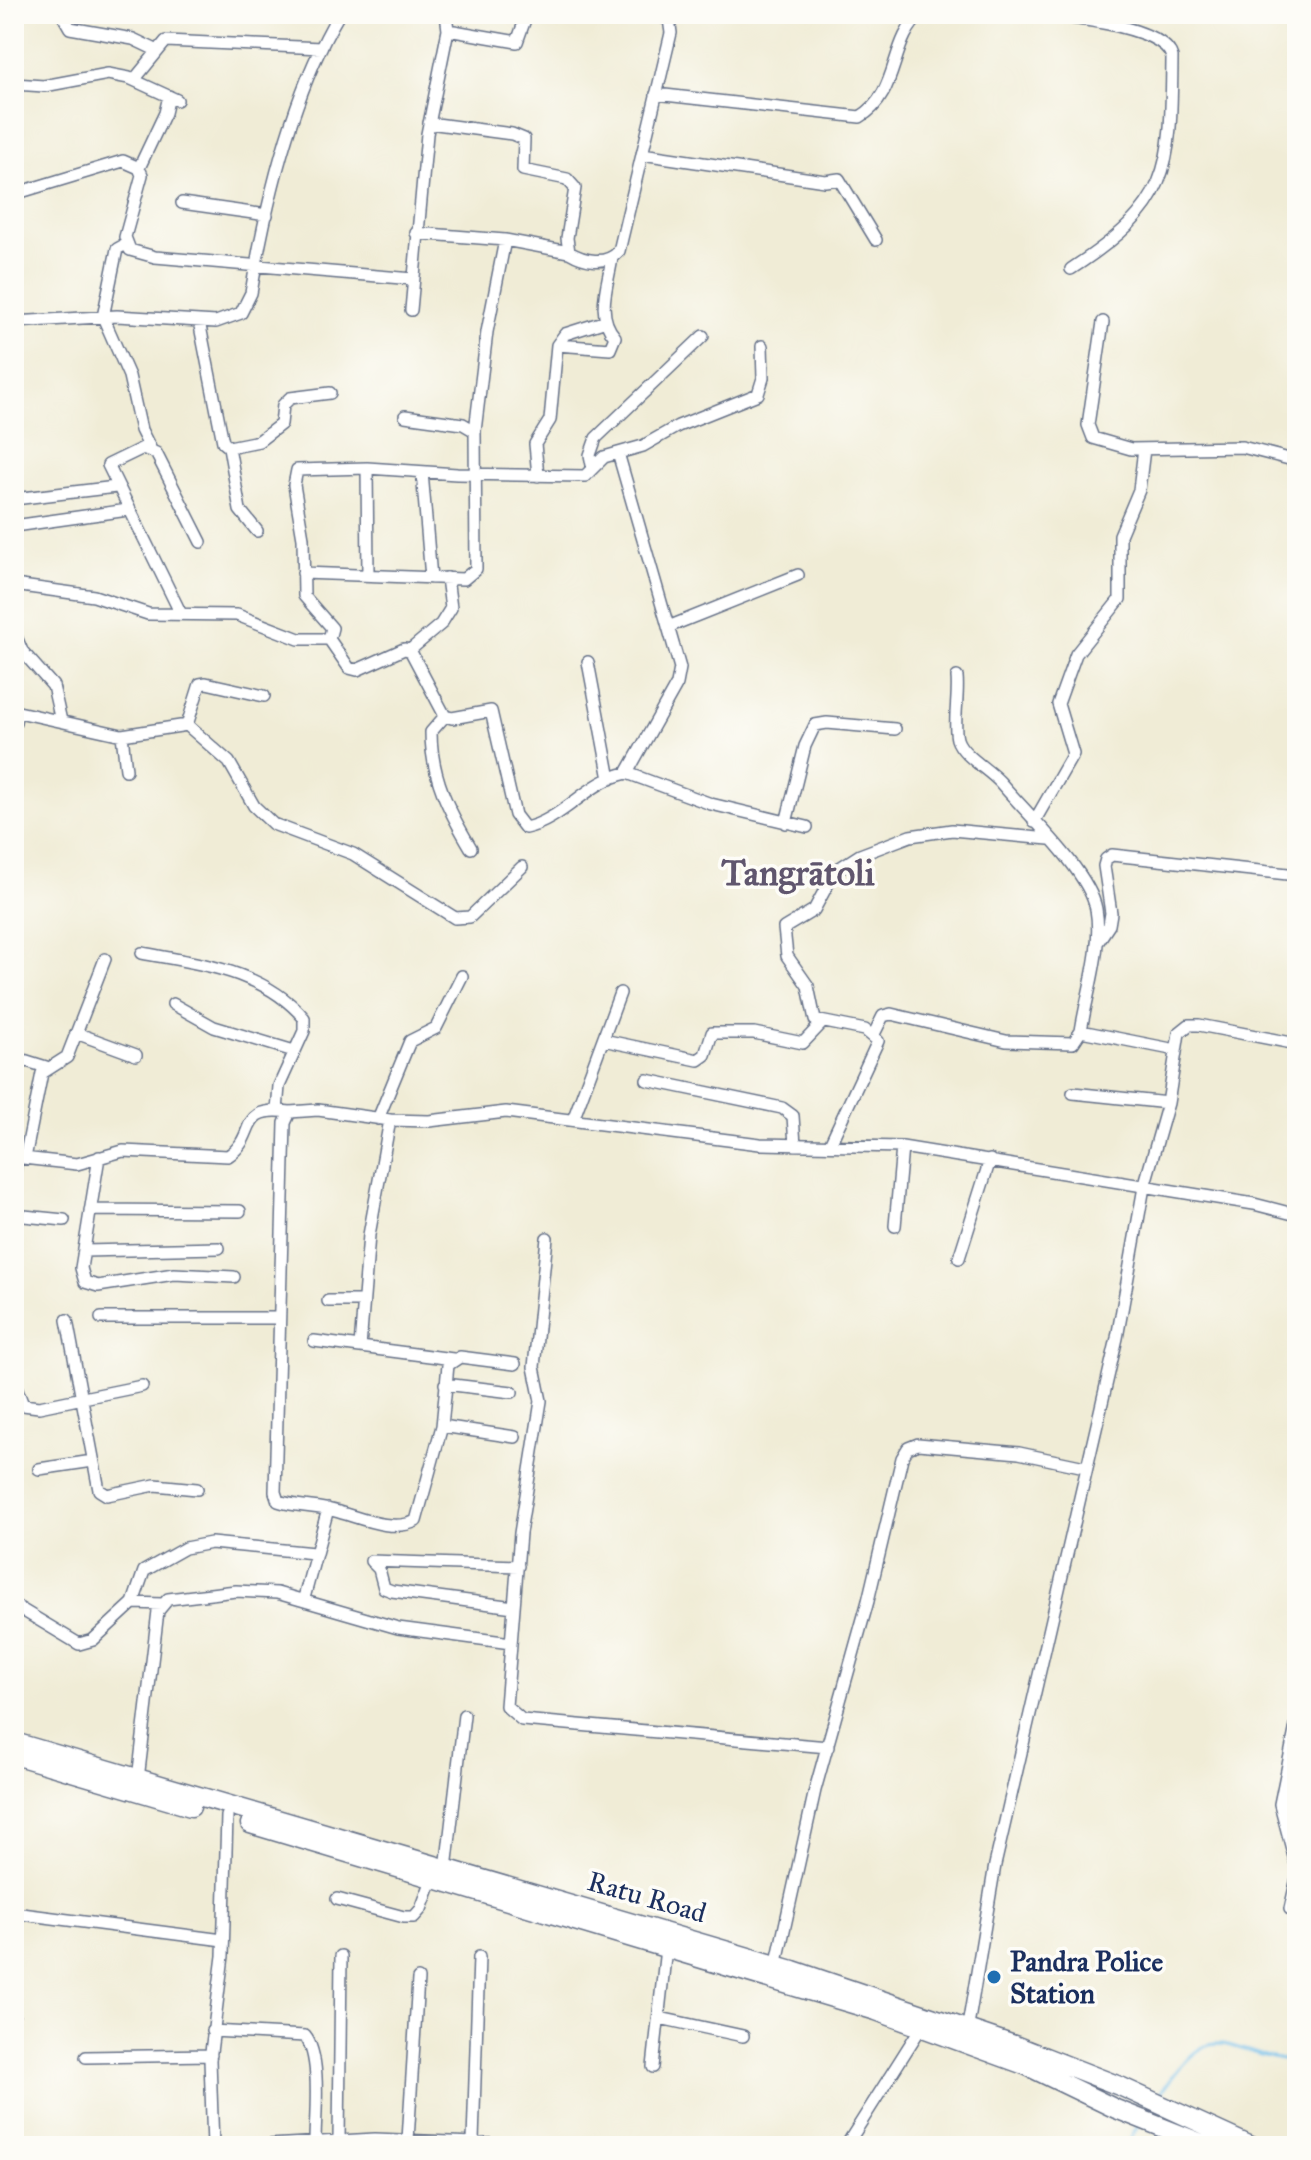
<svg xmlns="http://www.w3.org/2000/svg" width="1311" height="2160" viewBox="0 0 1311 2160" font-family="'IM FELL Great Primer',serif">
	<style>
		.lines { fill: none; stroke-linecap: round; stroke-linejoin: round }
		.stream { stroke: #70beea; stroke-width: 3 }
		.street-casing { stroke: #667188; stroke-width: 14 }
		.primary-casing { stroke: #667188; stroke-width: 21 }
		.street { stroke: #fff; stroke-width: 11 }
		.primary { stroke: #fff; stroke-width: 18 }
		.poi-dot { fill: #1f6fb2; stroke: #fdfcf7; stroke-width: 3 }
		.labels { text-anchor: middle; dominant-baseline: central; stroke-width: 7; stroke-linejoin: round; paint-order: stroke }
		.street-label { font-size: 28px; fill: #1b2f5e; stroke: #fdfcf7 }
		.poi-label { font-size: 28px; font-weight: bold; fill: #1b2f5e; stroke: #fdfcf7; text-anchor: start }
		.district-label { font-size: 36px; font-weight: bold; fill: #60566e; stroke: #fdfcf7 }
	</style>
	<rect width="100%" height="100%" fill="#fdfcf7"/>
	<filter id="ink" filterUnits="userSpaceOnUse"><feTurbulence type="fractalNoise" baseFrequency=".0125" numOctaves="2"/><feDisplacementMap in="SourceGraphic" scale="16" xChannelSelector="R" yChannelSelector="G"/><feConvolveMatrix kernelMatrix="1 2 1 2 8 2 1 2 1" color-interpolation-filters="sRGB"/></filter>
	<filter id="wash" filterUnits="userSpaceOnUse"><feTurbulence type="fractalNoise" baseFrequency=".006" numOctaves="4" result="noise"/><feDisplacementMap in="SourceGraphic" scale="32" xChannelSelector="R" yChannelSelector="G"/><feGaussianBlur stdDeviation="1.8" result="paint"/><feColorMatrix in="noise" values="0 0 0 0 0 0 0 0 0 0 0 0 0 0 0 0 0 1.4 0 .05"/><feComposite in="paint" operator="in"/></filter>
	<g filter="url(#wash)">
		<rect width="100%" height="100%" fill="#f0ecd6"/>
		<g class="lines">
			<path class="stream" d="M1159 2095C1217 2010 1220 2055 1297 2062
				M1126 2146 1138 2125"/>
		</g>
	</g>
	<g filter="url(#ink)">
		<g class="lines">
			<defs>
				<path id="street" d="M62 14 70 28 133 39 156 50
					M1027 14C1058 16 1163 24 1172 57 1171 171 1171 204 1071 269
					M448 30 517 42 527 14
					M134 80 166 41 321 48
					M14 84 44 86 108 74 129 78 177 100
					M656 94 860 117C900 94 889 39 922 14
					M429 123 512 134 524 139 523 170 567 179 575 188 567 238 569 252C584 261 606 266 619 251L671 33 669 19 647 14
					M642 154 825 181 839 179 876 240
					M139 168 165 113 169 96
					M14 194 123 161 139 168 142 175 125 237 130 250 155 257 413 279
					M182 203 267 215
					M416 233 505 240 569 252
					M126 244 117 249 103 317 129 376 141 430 151 450
					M411 310 427 134 448 30 446 14
					M199 321 223 442 229 447 259 441 281 424 283 405 290 398 330 393
					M14 322 117 316 216 322 241 313 251 293C266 203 292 93 339 14
					M1103 322 1088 425 1093 438 1131 449 1242 447 1297 461
					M557 345 565 334 603 322
					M475 431 487 332 505 240
					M229 447 240 510 257 531
					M618 453 680 668 677 684 627 773
					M592 465 590 455 596 438 703 336
					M367 468 368 574
					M422 472 431 578
					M538 476 535 444 550 420 557 345 610 349 615 337C595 315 608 285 612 258
					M14 499 116 487
					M14 526 128 510
					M303 573 464 579 476 569 475 431 463 424 405 416
					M14 585 94 596 148 614 237 615 299 639H329L332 628 304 596 303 538 294 485 297 470 367 468 457 474 585 476 604 457 643 446 678 426 758 394 763 378 762 346
					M181 614 108 465 143 448 156 453 201 542
					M668 627 798 575
					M14 632 22 651 53 686 61 721
					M329 639 349 668 357 670 404 649 410 650 445 716 452 718 491 711 515 815 525 828C563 820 589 780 627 773L711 804 807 827
					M410 650 441 624 451 608 447 578
					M588 662 610 779
					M957 677C959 695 953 724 957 739 962 755 988 769 1000 782 1026 813 1089 871 1096 909 1103 948 1087 992 1081 1031
					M14 711 122 735 187 725 229 762 254 806 273 824 353 854 455 918 470 917 522 867
					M445 716 431 732C431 777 449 811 471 848
					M187 725 200 684 206 683 264 696
					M14 727 17 712
					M122 735 126 770
					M1034 822 1073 754 1058 704 1076 654 1120 599V535L1139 490 1144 449
					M786 823 805 746 815 725 827 723 895 729
					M1097 943 1109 925 1111 913 1104 866 1106 859 1112 855 1297 875
					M142 953C200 964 263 970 304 1018V1031L279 1086 277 1111
					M173 1004 214 1027 294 1051
					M76 1033 136 1055
					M874 1034 883 1016 891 1014 1006 1041 1073 1043 1081 1031 1176 1050
					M603 1040 698 1060 705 1055 712 1033H754L803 1043 822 1023
					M14 1057 46 1067
					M647 1080 782 1108 793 1116 795 1145
					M1073 1093 1168 1103
					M378 1119 410 1041 436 1028 462 976
					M573 1120 620 993
					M830 1144 878 1041 865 1030 815 1020 808 986 787 956 784 928 814 910 835 871 860 855 910 836 952 830 1049 839
					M14 1157 77 1164 123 1151 228 1156C259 1136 235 1105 290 1112
					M99 1157 81 1268 85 1282 98 1286 174 1274 234 1277
					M25 1158 42 1073 67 1057 105 959
					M14 1188 16 1157
					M90 1210 240 1211
					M14 1215 64 1220
					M895 1226 902 1147
					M547 1238 534 1367 541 1401 520 1533 506 1706 522 1720 828 1747
					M84 1251 219 1248
					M959 1258 990 1160
					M328 1301H363
					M14 1310 15 1384 23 1405 39 1407 142 1386
					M101 1318H278
					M67 1320 99 1490 107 1495 155 1485 197 1489
					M314 1341 453 1359
					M360 1347 369 1235 390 1120
					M515 1364 460 1357 448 1365 442 1426 416 1521C391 1533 359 1517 335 1511 316 1506 297 1507 278 1501L275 1492 285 1123 290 1112 318 1110 390 1120 429 1121 506 1112 760 1144 902 1147 1254 1204 1297 1215
					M445 1384 512 1392
					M442 1426 515 1437
					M39 1469 93 1461
					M371 1561 379 1569 384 1588 392 1591 514 1607
					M371 1561 518 1566
					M304 1598 328 1509
					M133 1603 144 1571 185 1548 211 1543 314 1553
					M14 1605 79 1644 93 1640 133 1603 162 1604
					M1297 1721 1280 1804 1297 1868
					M138 1779 158 1611 168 1599 236 1591 277 1593 398 1628 511 1643
					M446 1869 464 1715
					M337 1899 404 1917H414L421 1909 432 1880
					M1290 1909 1297 1878
					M14 1913 223 1940
					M775 1971 815 1790 868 1601 902 1458 908 1448 918 1444 1019 1453 1085 1467
					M14 1977V2013
					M660 2018 743 2036
					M212 2031 305 2036C322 2057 315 2115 315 2142
					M967 2032 995 1865 1117 1338 1144 1187 1168 1103 1179 1033 1189 1025H1199L1297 1044
					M86 2057 211 2055
					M653 2067 666 1948
					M408 2140 418 1979
					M339 2141 341 1956
					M473 2141 479 1957
					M213 2146 210 2060 223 1956 227 1816
					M252 2146 375 2139 554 2146
					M846 2146 920 2029"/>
				<path id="primary" d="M14 1742 793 1970 1017 2046 1122 2087 1251 2146
					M14 1755 191 1807
					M250 1824 876 2011 1027 2066 1116 2109 1209 2146"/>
			</defs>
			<use href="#street" class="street-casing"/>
			<use href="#primary" class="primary-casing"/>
			<use href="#street" class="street"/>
			<use href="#primary" class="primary"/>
		</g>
	</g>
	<circle class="poi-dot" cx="994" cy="1977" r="8"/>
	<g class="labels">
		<g class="street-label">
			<text transform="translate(647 1897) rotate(16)">Ratu Road</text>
		</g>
		<g class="poi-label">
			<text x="1010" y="1961">Pandra Police<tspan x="1010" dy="32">Station</tspan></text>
		</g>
		<g class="district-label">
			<text x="798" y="873">Tangrātoli</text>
		</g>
	</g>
	<rect width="1311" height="2160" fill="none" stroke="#fdfcf7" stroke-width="48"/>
</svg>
